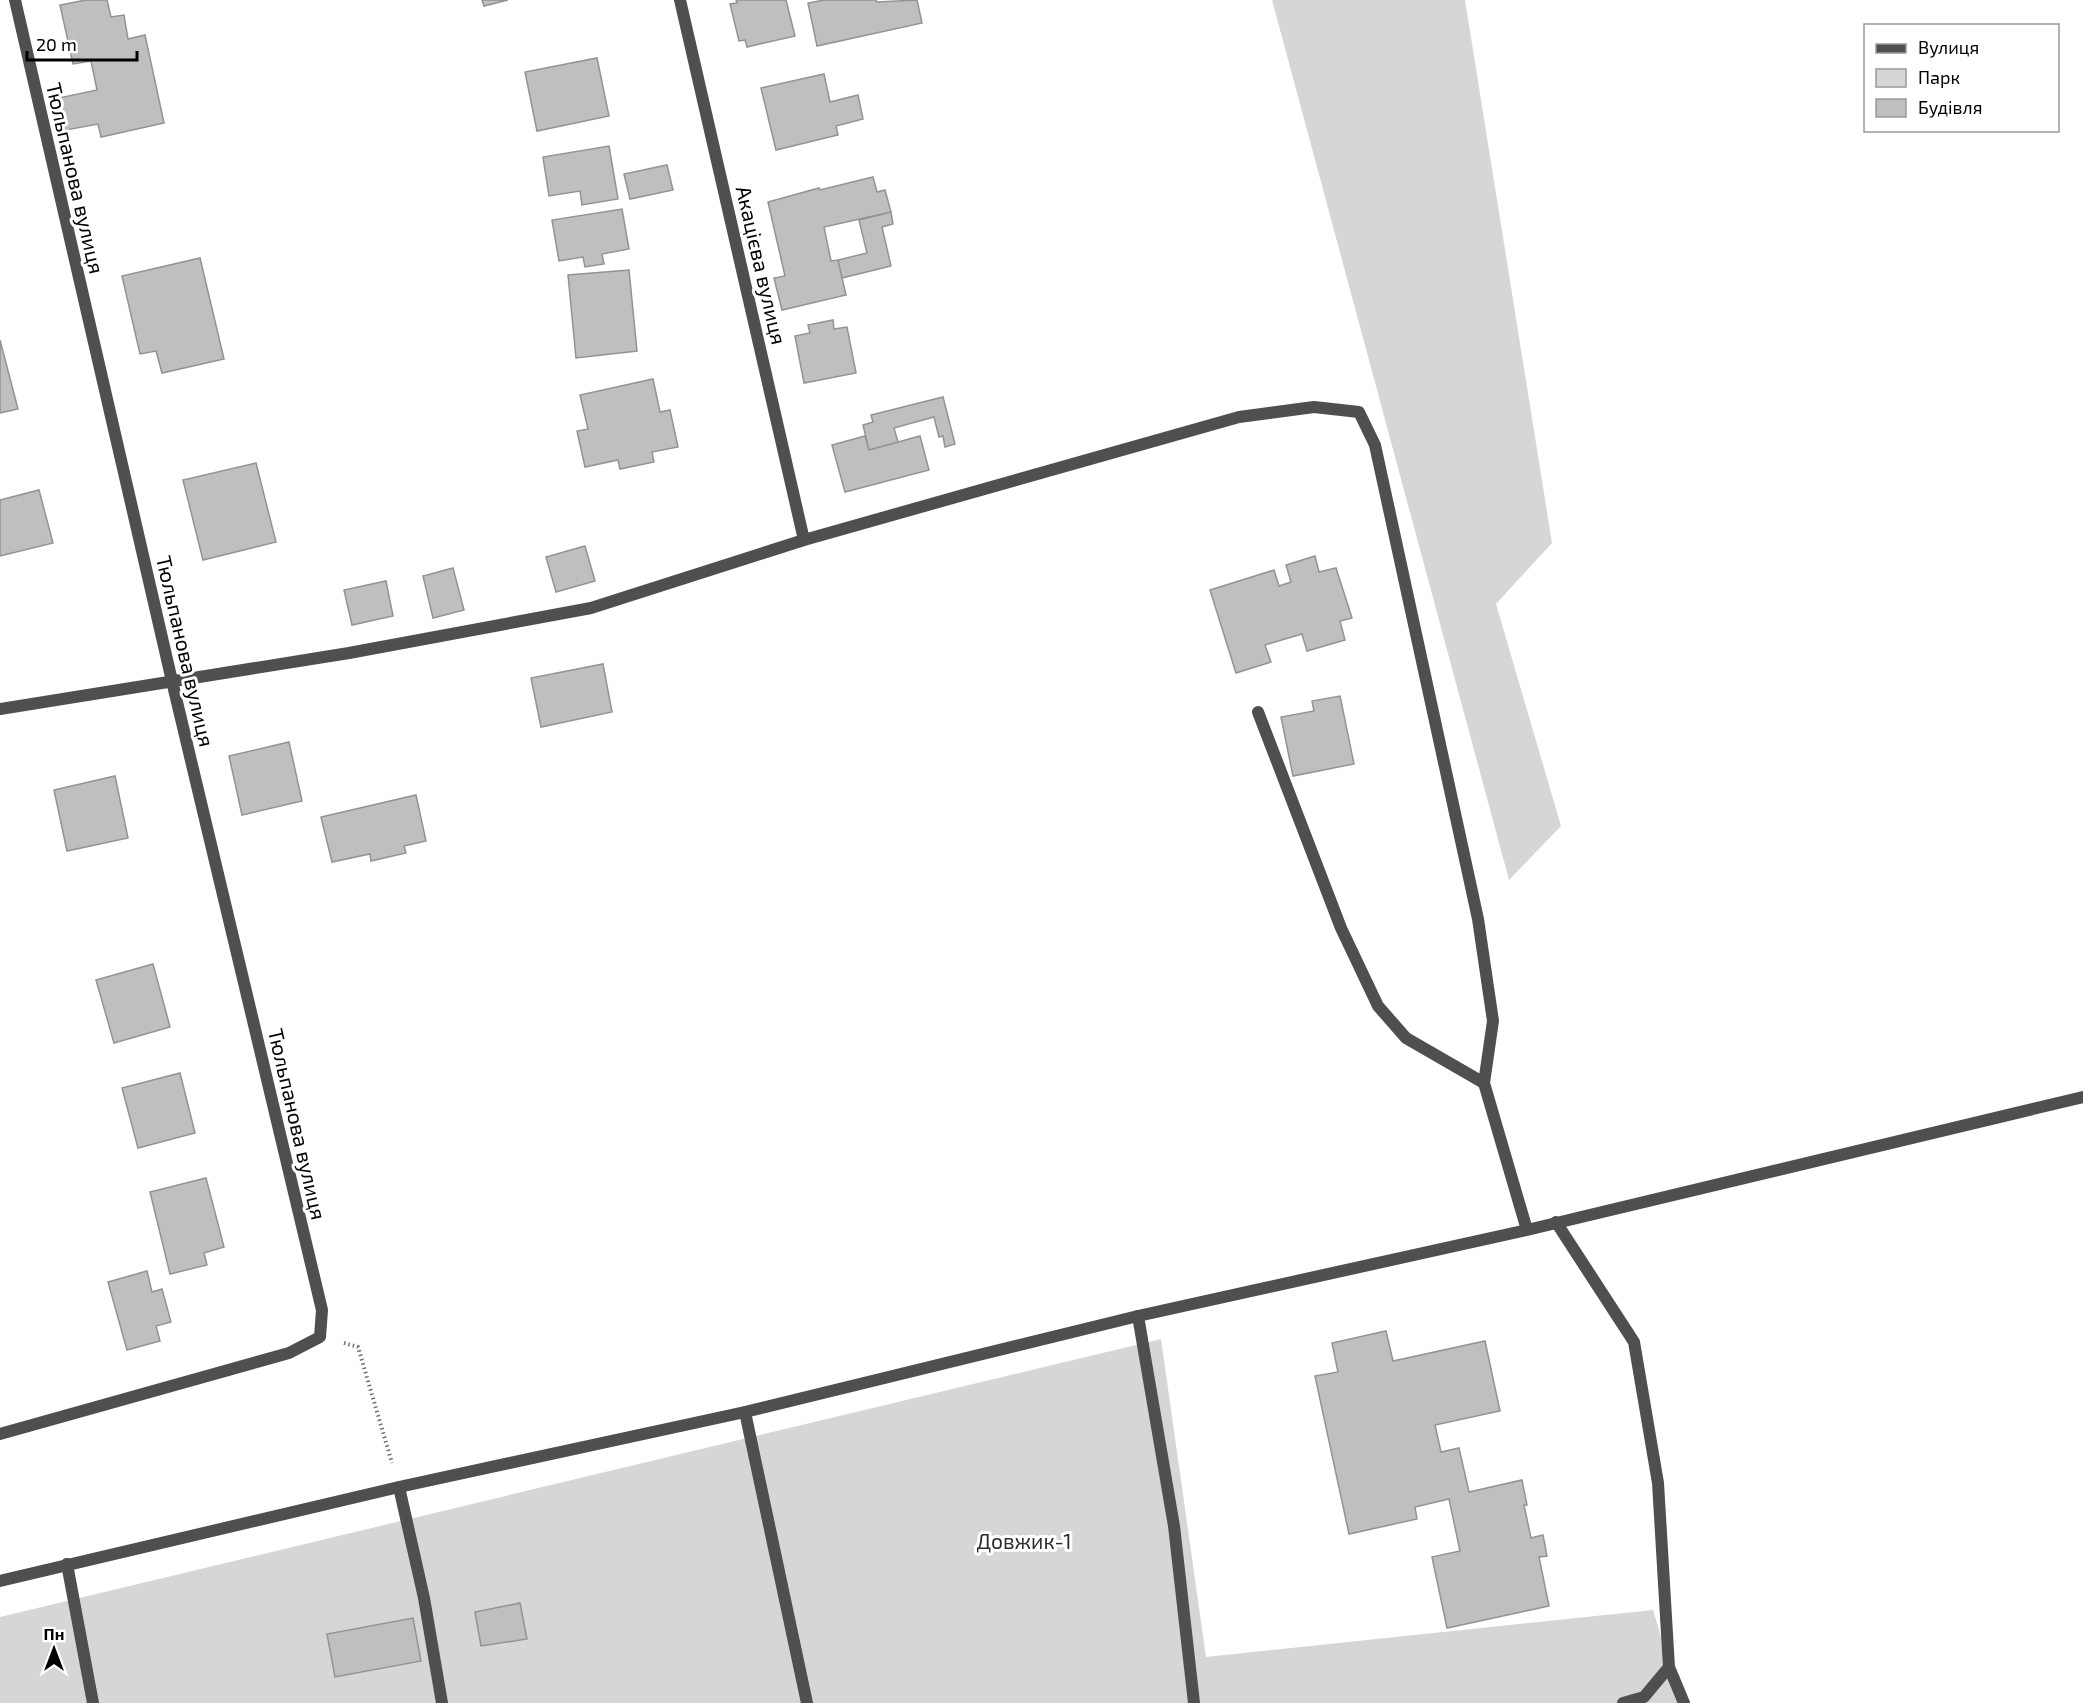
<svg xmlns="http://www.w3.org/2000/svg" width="2083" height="1703" viewBox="0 0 2083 1703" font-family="'Exo 2',sans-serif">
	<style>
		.green { fill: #d6d6d6 }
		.building { fill: #bfbfbf; stroke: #939393; stroke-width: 1.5 }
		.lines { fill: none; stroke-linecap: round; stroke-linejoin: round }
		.path { stroke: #717171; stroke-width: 4; stroke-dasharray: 1.5 3; stroke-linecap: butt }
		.service { stroke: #4f4f4f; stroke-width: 12 }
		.minor { stroke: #4f4f4f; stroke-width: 12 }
		.labels { text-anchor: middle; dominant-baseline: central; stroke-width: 6; stroke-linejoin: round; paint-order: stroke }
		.street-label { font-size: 21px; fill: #000; stroke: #fff }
		.park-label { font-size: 21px; fill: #2d2d2d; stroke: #fff }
	</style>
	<rect width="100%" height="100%" fill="#fff"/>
	<path class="green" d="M1272 0H1465L1552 543 1496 604 1561 826 1509 880Z
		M1161 1339 1206 1657 1653 1610 1681 1703H0V1617Z"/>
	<path class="building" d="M86 0H107L111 17 124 15 128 39 145 35 164 123 101 137 98 124 66 130 59 98 97 90 91 61 73 64 60 5Z
		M482 0H508L484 6Z
		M736 0H786L795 36 747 47 745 40 739 41 730 4 737 3Z
		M824 0H876L877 2 917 0 922 23 817 46 808 3Z
		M597 58 609 116 537 131 525 72Z
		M824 74 830 102 858 95 863 119 836 126 838 135 776 150 761 88Z
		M609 146 618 199 582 205 580 191 549 196 543 157Z
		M667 165 673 190 630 199 624 174Z
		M873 177 877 192 885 190 891 212 824 227 831 261 838 260 846 295 782 310 774 278 785 276 768 202 819 188 820 190Z
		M622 209 629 249 602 254 604 264 585 267 583 257 559 261 552 220Z
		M891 212 893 224 882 227 891 266 842 278 838 260 867 253 859 220Z
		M200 258 224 359 162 373 156 351 140 354 122 276Z
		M629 270 637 351 576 358 568 275Z
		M833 320 834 329 847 327 856 373 804 383 795 336 810 333 808 325Z
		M0 340 18 409 0 413Z
		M653 379 660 412 670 410 678 447 652 452 654 462 620 469 618 460 585 467 577 431 588 429 580 395Z
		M943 397 955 444 945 447 943 436 939 437 934 417 894 428 898 442 869 450 863 425 873 422 871 415Z
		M865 436 869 450 920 436 929 470 845 492 832 445Z
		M256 463 276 542 203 560 183 480Z
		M39 490 53 543 0 556V500Z
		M585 546 595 581 556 592 546 557Z
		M1315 556 1319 572 1336 568 1352 618 1340 621 1345 640 1307 651 1302 634 1265 645 1271 662 1236 673 1210 590 1274 570 1279 586 1291 582 1286 565Z
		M453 568 464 610 433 618 423 576Z
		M386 581 393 616 352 625 344 590Z
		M603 664 612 712 541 727 531 678Z
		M1340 696 1354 764 1293 776 1281 717 1314 711 1312 701Z
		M289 742 302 801 242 815 229 756Z
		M115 776 128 838 67 851 54 790Z
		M416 795 426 841 404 846 406 853 371 861 370 854 332 862 321 817Z
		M153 964 170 1027 114 1043 96 980Z
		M180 1073 195 1133 138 1148 122 1088Z
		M206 1178 224 1247 204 1253 207 1265 170 1274 150 1192Z
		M147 1271 152 1292 162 1289 171 1322 156 1326 160 1341 127 1350 108 1282Z
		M1386 1331 1393 1361 1485 1341 1500 1411 1435 1425 1441 1452 1459 1448 1469 1492 1522 1480 1527 1505H1524L1531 1538 1543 1535 1547 1556 1539 1557 1549 1606 1447 1628 1432 1557 1460 1551 1449 1499 1415 1507 1417 1519 1349 1534 1315 1376 1338 1372 1332 1343Z
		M520 1603 527 1639 481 1646 475 1612Z
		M413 1618 421 1661 335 1677 327 1634Z"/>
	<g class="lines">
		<path class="path" d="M344 1343 358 1347 392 1463"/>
		<path class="service" d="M1258 712 1341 928 1378 1006 1406 1038 1484 1083
			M1556 1222 1634 1342 1658 1483 1669 1667 1684 1703
			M1138 1316 1174 1526 1194 1703
			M745 1412 807 1703
			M399 1487 424 1598 442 1703
			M67 1564 93 1703
			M1623 1703 1644 1697 1669 1667"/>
		<path class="minor" d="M680 0 804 540
			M0 709 349 653 591 608 804 540 1239 417 1314 407 1359 412 1375 445 1478 919 1493 1021 1484 1083 1527 1230
			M0 1434 289 1353 320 1337 322 1310 172 681 15 0
			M0 1581 399 1487 745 1412 1138 1316 1527 1230 2083 1097"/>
	</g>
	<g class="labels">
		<g class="street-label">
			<text transform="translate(76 178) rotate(77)">Тюльпанова вулиця</text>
			<text transform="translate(762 265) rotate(77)">Акацієва вулиця</text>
			<text transform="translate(186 651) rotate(77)">Тюльпанова вулиця</text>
			<text transform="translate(298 1124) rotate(77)">Тюльпанова вулиця</text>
		</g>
		<g class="park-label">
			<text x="1024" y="1540">Довжик-1</text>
		</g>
	</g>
	<rect x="1864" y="24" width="195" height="108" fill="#ffffff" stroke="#999999" stroke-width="1.5"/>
	<rect x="1876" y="44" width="30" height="9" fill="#4f4f4f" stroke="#999999" stroke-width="1.5"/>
	<text x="1918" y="54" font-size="18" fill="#000000">Вулиця</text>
	<rect x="1876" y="69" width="30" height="18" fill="#d6d6d6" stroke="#999999" stroke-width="1.5"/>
	<text x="1918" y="84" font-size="18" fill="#000000">Парк</text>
	<rect x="1876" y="99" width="30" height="18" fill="#bfbfbf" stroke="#999999" stroke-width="1.5"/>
	<text x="1918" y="114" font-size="18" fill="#000000">Будівля</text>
	<g transform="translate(54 1649)" stroke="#ffffff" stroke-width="4.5" paint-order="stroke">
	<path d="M0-4.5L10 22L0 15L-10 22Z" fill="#000000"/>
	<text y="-9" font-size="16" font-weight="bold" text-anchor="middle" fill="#000000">Пн</text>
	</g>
	<path d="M27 51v9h110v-9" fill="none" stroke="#000000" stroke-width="3"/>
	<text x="36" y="51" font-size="18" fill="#000000" stroke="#ffffff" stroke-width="4.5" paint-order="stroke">20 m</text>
</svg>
